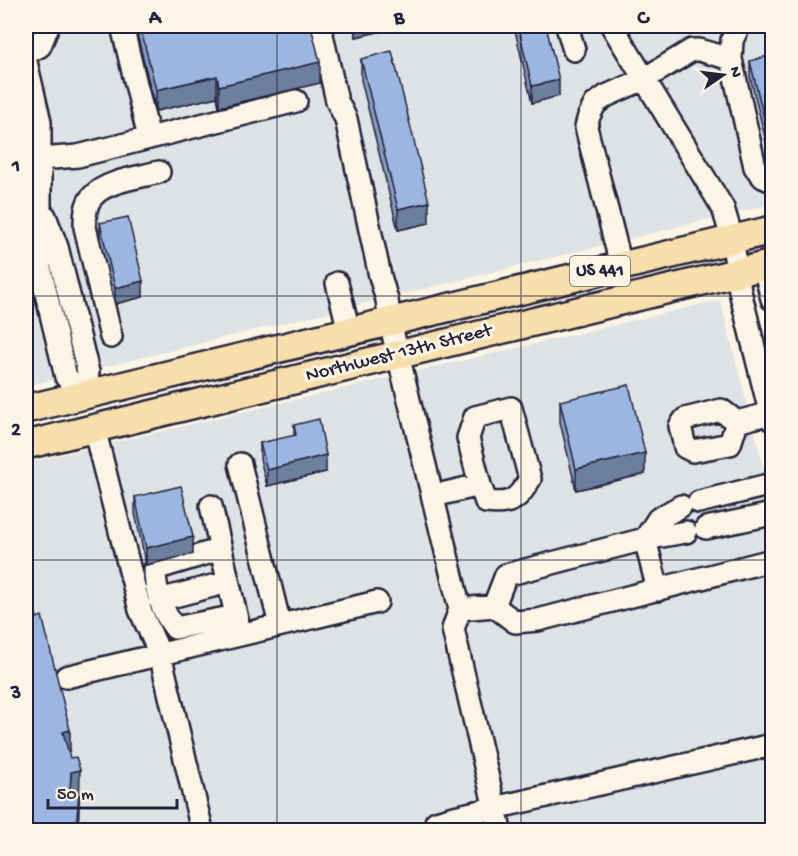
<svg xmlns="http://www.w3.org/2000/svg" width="798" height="856" viewBox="0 0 798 856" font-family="'Gochi Hand',sans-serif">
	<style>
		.built { fill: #dfe2e4 }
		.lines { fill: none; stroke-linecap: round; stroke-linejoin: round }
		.minor-casing { stroke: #22223b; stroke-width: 26 }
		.major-casing { stroke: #22223b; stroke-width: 32 }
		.minor { stroke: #fcf5e5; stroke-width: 21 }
		.major { stroke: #f8deab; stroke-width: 27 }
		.wall { fill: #869dc2; stroke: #22223b; stroke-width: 1.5 }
		.shaded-wall { fill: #6d7f9e; stroke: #22223b; stroke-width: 1.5 }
		.building { fill: #9cb6e2; stroke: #22223b; stroke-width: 1.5 }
		.grid { fill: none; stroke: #22223b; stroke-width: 1.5; stroke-opacity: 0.55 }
		.labels { text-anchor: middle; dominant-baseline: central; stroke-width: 6; stroke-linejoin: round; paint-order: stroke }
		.shield { fill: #fcf5e5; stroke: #63616e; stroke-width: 1.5 }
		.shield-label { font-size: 18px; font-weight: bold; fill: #22223b }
		.street-label { font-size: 20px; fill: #22223b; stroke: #fcf5e5 }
		.neatline { fill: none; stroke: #22223b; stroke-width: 2 }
		.grid-label { font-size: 20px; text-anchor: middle; font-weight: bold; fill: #22223b }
	</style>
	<rect width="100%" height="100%" fill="#fcf5e5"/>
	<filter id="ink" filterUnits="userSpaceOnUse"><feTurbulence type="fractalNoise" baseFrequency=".0167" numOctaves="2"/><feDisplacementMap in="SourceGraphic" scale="12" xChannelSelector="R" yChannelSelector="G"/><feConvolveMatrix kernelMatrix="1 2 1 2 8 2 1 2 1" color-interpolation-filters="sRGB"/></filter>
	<g filter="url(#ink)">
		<path class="built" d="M26 26H772V204L26 386Z
			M720 300 772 499V830H26V463Z"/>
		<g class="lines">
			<defs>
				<path id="minor" d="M122 26 149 138
					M320 26 337 101 346 119 380 276 387 300 390 322 460 609 453 629 500 830
					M567 26 574 50
					M612 26 723 208 732 238 740 291 772 420
					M739 26 732 40 731 59 755 167 763 177 772 181
					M26 53 40 46 48 26
					M26 62 40 122V268L66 377 85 395
					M40 159 78 156 296 101
					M45 216 57 247 88 372 85 395
					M621 265 586 127 589 116 595 104 606 96 644 79 692 50H699L731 59
					M764 267 772 299
					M337 283 349 331
					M111 337 85 227C85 216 85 204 93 196 106 181 140 177 159 172
					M737 422 730 444 693 451 685 447 680 426 685 419 721 410 737 422 771 413
					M94 428 140 610 160 654 202 830
					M240 464 280 625
					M433 496 480 485 486 502C512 505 517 500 530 479L511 408 475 417 468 438 480 485
					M699 502 772 484
					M211 506 239 628
					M706 528 772 514
					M645 539 658 519 681 506
					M645 539 686 532
					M221 549 155 569C155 592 161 610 175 628L236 616
					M159 600 228 582
					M494 606 506 575 645 539 658 590
					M460 609 494 606 515 622 538 620 772 560
					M66 677 377 602
					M437 830 436 822 450 818 772 745"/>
				<path id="major" d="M26 409 772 230
					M26 445 772 264"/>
			</defs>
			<use href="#minor" class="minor-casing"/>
			<use href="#major" class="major-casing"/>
			<use href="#minor" class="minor"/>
			<use href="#major" class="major"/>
		</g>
		<path class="wall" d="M135 26H311L320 83 219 107 217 97 156 111Z
			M353 26H403L356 37Z
			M514 26H546L559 96 532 103Z
			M772 55V166L750 77V61Z
			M361 59 429 223 398 230 361 80Z
			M100 223 143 297 115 304 100 239Z
			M560 401 645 474 576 490 560 422Z
			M294 425 326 472 267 486 260 459V443L294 436Z
			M135 497 193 554 146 565 135 513Z"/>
		<path class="shaded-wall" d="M356 26H403L356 37Z
			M320 62V83L219 107V86Z
			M217 76V97L156 111V90Z
			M559 80V96L532 103V86Z
			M429 202V223L398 230V209Z
			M143 281V297L115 304V288Z
			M645 453V474L576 490V469Z
			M326 455V472L267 486V470Z
			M193 537V554L146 565V548Z
			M31 574V595L26 596V575Z
			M70 730V751L63 753V732Z
			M80 770 79 812 78 831H76L70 790 71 772Z"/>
		<path class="building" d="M140 26H311L320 62 219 86 217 76 156 90Z
			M518 26H546L559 80 532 86Z
			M392 51 429 202 398 209 361 59Z
			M772 55V150L750 61Z
			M128 217 143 281 115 288 100 223Z
			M629 385 645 453 576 469 560 401Z
			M319 419 326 455 267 470 260 443 296 435 294 425Z
			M181 486 193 537 146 548 135 497Z
			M26 549 31 574 26 575 37 618 42 616 70 730 63 732 70 758 76 757 80 770 71 772 70 790 79 791 76 831H26Z"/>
	</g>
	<path class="grid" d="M277 26V830M521 26V830M26 296H772M26 560H772"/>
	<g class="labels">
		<rect class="shield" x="570" y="256" width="60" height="30" rx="4.5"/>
		<g class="shield-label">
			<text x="600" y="271">US 441</text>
		</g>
		<g class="street-label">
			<text transform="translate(399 354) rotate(-14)">Northwest 13th Street</text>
		</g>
	</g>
	<rect width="798" height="856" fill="none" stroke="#fcf5e5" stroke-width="66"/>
	<g transform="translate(723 75) rotate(76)" stroke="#fcf5e5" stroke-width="4.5" paint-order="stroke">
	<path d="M0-4.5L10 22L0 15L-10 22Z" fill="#22223b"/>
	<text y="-9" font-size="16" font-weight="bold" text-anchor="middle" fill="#22223b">N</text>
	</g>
	<path d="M48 799v9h129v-9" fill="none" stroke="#22223b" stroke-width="3"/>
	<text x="57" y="799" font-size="18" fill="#22223b" stroke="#fcf5e5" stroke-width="4.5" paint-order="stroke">50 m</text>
	<rect x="33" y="33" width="732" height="790" class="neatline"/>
	<g class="grid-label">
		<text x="155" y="23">A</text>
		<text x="399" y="23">B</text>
		<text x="643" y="23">C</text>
		<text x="16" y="171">1</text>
		<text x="16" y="435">2</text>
		<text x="16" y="698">3</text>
	</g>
</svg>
